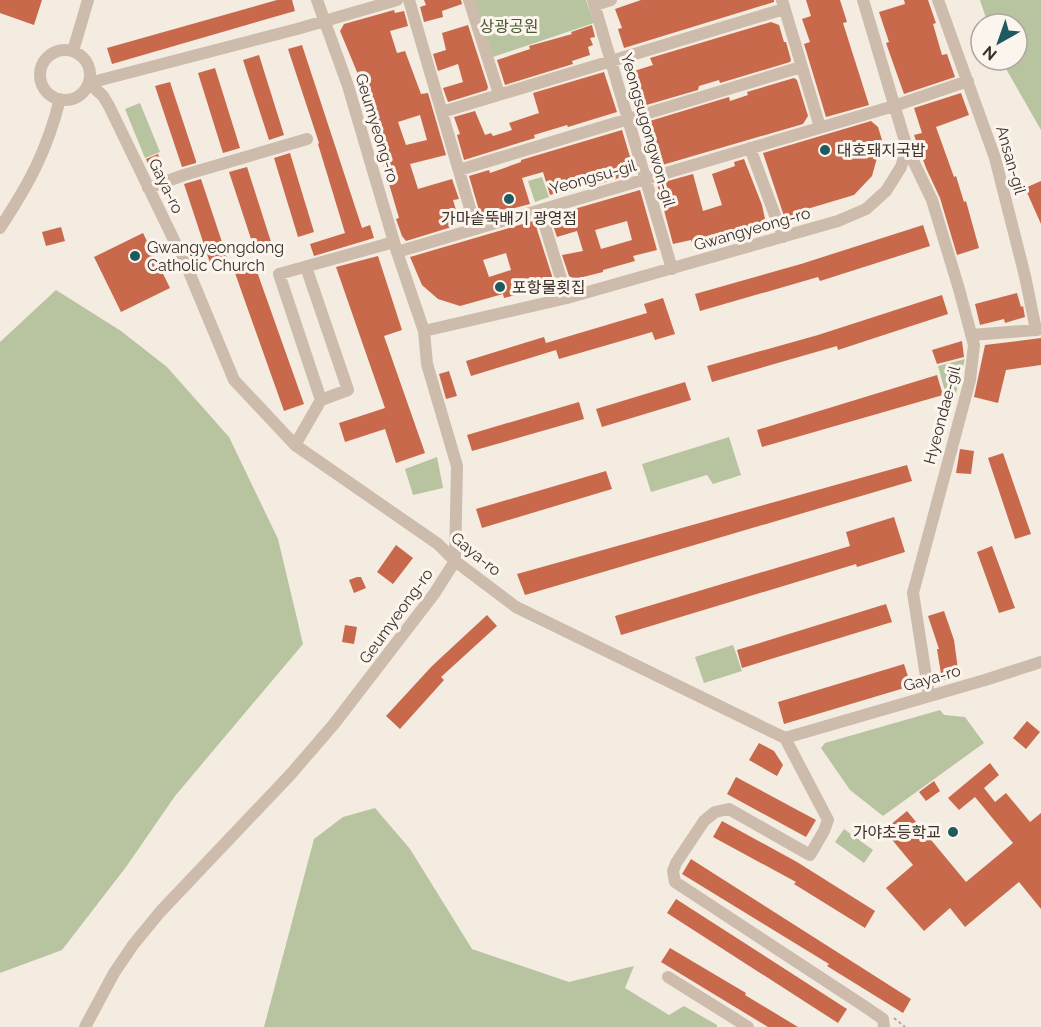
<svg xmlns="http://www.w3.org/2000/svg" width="1041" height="1027" viewBox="0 0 1041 1027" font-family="Raleway,'Noto Sans KR',sans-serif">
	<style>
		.green { fill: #b8c4a0 }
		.building { fill: #c8694b; fill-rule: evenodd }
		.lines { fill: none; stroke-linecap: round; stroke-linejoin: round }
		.path { stroke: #b9a596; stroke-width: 2; stroke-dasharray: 3 3; stroke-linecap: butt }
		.minor { stroke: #cdbbac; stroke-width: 12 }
		.poi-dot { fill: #1f5a5e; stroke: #fbf5ee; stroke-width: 2 }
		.labels { text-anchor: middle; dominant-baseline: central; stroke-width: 6; stroke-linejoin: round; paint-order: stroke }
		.park-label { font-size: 16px; fill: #4a5a2e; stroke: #fbf5ee }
		.street-label { font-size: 16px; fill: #3b302b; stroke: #fbf5ee }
		.poi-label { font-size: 16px; fill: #3b302b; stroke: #fbf5ee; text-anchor: start }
	</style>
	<rect width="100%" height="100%" fill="#f4ebe1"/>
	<path class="green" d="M474 0H586L594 23 493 57Z
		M980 0H1041V130L1001 60H1017V24H988Z
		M140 103 160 152 145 158 125 109Z
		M542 177 549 197 535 202 528 181Z
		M56 290 121 331 167 367 229 437 278 539 303 644 175 796 126 867 62 950 0 973V342Z
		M965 359 955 397 947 399 938 366Z
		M729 437 741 475 713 484 707 475 651 492 642 464Z
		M437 457 443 488 413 495 405 469Z
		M733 645 742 671 704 683 695 657Z
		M940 710 944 715 965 717 984 743 883 816 850 790 821 748 825 743Z
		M375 808 410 849 472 949 569 982 634 966 625 988 669 1015 684 1006 717 1025V1027H264L314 839 343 817Z
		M844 829 873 850 864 863 835 842Z"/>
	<path class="building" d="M0 0H42L34 25 0 13Z
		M277 0H292L295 11 112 64 107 48Z
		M424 0H461L462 4 442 11 443 17 424 22 420 7 426 5Z
		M641 0H774V2L624 48 618 29 622 28 615 9Z
		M806 0H840L847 22 843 23 869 105 826 117 804 44 810 42 802 19 811 16Z
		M904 0H928L936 23 933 24 942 55 947 54 955 77 904 94 886 43 889 42 879 12 905 4Z
		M394 10 395 13 404 11 408 26 390 31 397 53 405 51 421 94 428 93 446 155 410 164 418 189 452 179 459 199 453 200 459 220 455 226 406 241 402 236 396 219 399 218 380 153 382 152 370 108H372L340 31 344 24ZM420 115 427 140 406 145 398 122Z
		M771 22 779 25 784 42H786L791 60 790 62 720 83 719 80 699 86 698 90 643 106 642 104 633 107 625 74 653 65 650 58Z
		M468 25 488 87 487 90 448 102 443 88 463 82 458 64 438 71 433 54 446 50 442 33Z
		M592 25 595 37 590 38 593 45 588 47 590 55 572 61 573 64 505 85 497 60 530 49 529 46 572 34 571 32Z
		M302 45 362 228 370 225 374 238 314 256 310 244 345 233 318 144 319 143 288 49Z
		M259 55 284 135 269 140 243 60Z
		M215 68 240 148 223 153 198 73Z
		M604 72 617 112 568 127 567 125 534 135 535 138 464 160 457 135 460 134 454 117 475 111 485 135 491 133 493 136 512 130 509 123 539 113 533 93Z
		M794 78 797 80 808 116 803 124 652 168 640 124 729 97 730 101 748 95 747 92Z
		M170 82 196 161V163L182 167 155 86Z
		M961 93 969 115 936 127 954 177 956 176 964 202 966 201 979 248 957 255 940 198 926 168 914 135 922 133 914 108Z
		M871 121 878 127 882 140 872 176 854 195 797 212 798 214 786 218 784 216 763 153Z
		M622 130 634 170 628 175 587 188 586 186 564 193 563 191 550 195 543 172 522 178 530 204 481 217 469 176 489 170 490 173 521 162V160Z
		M290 153 314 232 298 237 274 158Z
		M158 154 164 170 152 174 146 159Z
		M744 159 762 205 765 219 759 226 728 236 727 234 692 243 691 240 673 244 657 184 693 174 703 211 722 205 712 174 735 166 734 162Z
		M247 167 272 245 255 251 229 172Z
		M201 179 227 257 210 263 184 184Z
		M1041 181V224L1025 188Z
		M640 190 657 250 633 256 635 261 603 270V272L575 279 569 276 562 255 583 251 577 231 557 237 550 216ZM627 221 632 240 601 249 595 230Z
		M533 221 535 223 553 279 549 287 537 290 535 283 517 288 519 294 504 298 503 294 460 306 438 299 422 285 410 257ZM506 253 511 270 489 277 483 260Z
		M923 225 930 246 820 281 818 277 700 311 695 294 801 264Z
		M61 227 65 241 46 246 42 232Z
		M143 233 170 288 121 312 94 257Z
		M378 256 402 330 384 336 425 453 396 463 385 429 345 442 339 423 385 408 336 267Z
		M255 266 304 404 284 411 235 273Z
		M1017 293 1021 307 1023 306 1025 317 1005 323 1004 319 980 325 975 304Z
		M942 295 948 314 838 350 837 346 712 382 707 366 818 335Z
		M663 298 675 334 655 340 652 332 559 359 556 350 471 376 466 361 544 337 546 343 647 313 644 304Z
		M1041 338V365L1006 370 998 403 974 397 985 345Z
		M962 341 964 357 937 364 932 350Z
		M449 371 457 396 446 399 439 374Z
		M937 375 943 395 762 447 757 430Z
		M685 382 691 400 602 427 596 409Z
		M579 402 584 419 472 451 467 435Z
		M960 449 974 451 971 474 956 473Z
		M1003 453 1031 534 1015 539 988 458Z
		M907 465 912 481 525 595 517 574Z
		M606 471 612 489 482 528 476 509Z
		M894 517 905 552 857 567 856 564 621 635 615 616 850 546 846 532Z
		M396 545 413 558 393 584 377 572Z
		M992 546 1015 608 999 613 977 552Z
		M357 577H361L366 588 354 593 349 580Z
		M886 604 892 622 742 668 737 650Z
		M944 611 954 640 959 677 942 680 937 649H939L928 616Z
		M487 615 497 626 441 677 444 680 400 729 386 716 432 666Z
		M345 625 357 627 354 644 342 642Z
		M904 664 911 686 784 724 778 702Z
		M1027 721 1040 732 1026 749 1013 738Z
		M759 743 774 751 783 765 777 776 749 760Z
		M990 763 999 775 984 788 995 802 1006 793 1030 822 1041 813V909L1019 882 965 927 950 908 924 931 886 888 913 865 884 830 907 811 966 882 1013 843 975 797 959 810 948 798Z
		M736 777 816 820 806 837 727 794Z
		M934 781 940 791 926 801 919 792Z
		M722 821 797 862 875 911 865 928 794 884 796 882 713 837Z
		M691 859 911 999 903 1013 827 966 829 964 682 874Z
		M676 899 847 1009 838 1023 667 913Z
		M670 948 746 993 745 995 798 1027H768L661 962Z"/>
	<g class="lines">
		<path class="path" d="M894 1018 905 1027"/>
		<path class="minor" d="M409 0 476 229
			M469 0 499 94
			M593 0 672 269
			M782 0 820 127
			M938 0 995 158 1025 276 1036 330 1041 329
			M595 5 611 0
			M40 75a25 25 0 1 1 50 0a25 25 0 1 1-50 0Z
			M73 51 88 0
			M89 83 103 96 109 106 187 267 234 380 295 445 438 544 455 561 516 607 785 738 985 680 1041 662
			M89 83 297 29 397 0
			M442 112 784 9
			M750 148 783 237
			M907 148 932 200 959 289 974 345 970 380 913 593 929 696
			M459 170 801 67
			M148 188 184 175 307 139
			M540 210 567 298
			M0 228C29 184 47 151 60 99
			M397 252 894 106 968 81
			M306 267 348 390 321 400
			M424 331 567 298 838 221 866 209 886 191 901 167 907 148 863 0
			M971 335 1036 330
			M295 445 321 400 279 274 394 242
			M785 738 828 820 824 831 810 855 729 809 715 812 704 821 676 863 673 871 675 882 864 1006 883 1019 884 1027
			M668 977 748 1027
			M85 1027 114 973 133 945 160 912 290 775 334 724 434 594 455 561 457 466 427 364 424 331 397 252 348 86 317 0"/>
	</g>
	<g class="poi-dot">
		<circle cx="825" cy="150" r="6"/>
		<circle cx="509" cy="199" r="6"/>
		<circle cx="135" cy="256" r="6"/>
		<circle cx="500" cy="287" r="6"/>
		<circle cx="953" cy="832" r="6"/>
	</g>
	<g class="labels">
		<g class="park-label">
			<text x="509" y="26">상광공원</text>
		</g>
		<g class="street-label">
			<text transform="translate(377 128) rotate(73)">Geumyeong-ro</text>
			<text transform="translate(648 130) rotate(74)">Yeongsugongwon-gil</text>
			<text transform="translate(1011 160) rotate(74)">Ansan-gil</text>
			<text transform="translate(593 177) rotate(-16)">Yeongsu-gil</text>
			<text transform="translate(166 186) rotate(64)">Gaya-ro</text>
			<text transform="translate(752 229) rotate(-16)">Gwangyeong-ro</text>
			<text transform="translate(942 415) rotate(-75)">Hyeondae-gil</text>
			<text transform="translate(476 554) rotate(39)">Gaya-ro</text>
			<text transform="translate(396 616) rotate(-54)">Geumyeong-ro</text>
			<text transform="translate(932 678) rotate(-16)">Gaya-ro</text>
		</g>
		<g class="poi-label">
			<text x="837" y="150">대호돼지국밥</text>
			<text x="509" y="218" text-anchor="middle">가마솥뚝배기 광영점</text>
			<text x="147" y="247">Gwangyeongdong<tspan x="147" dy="18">Catholic Church</tspan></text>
			<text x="512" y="287">포항물횟집</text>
			<text x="941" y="832" text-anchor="end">가야초등학교</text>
		</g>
	</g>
	<g transform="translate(999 42) rotate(220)"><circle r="28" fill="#fbf5ee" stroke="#aea6a0" stroke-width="1.5"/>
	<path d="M0-4.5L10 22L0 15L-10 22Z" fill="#1f5a5e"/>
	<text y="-9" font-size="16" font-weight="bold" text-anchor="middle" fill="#3b302b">N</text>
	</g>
</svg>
